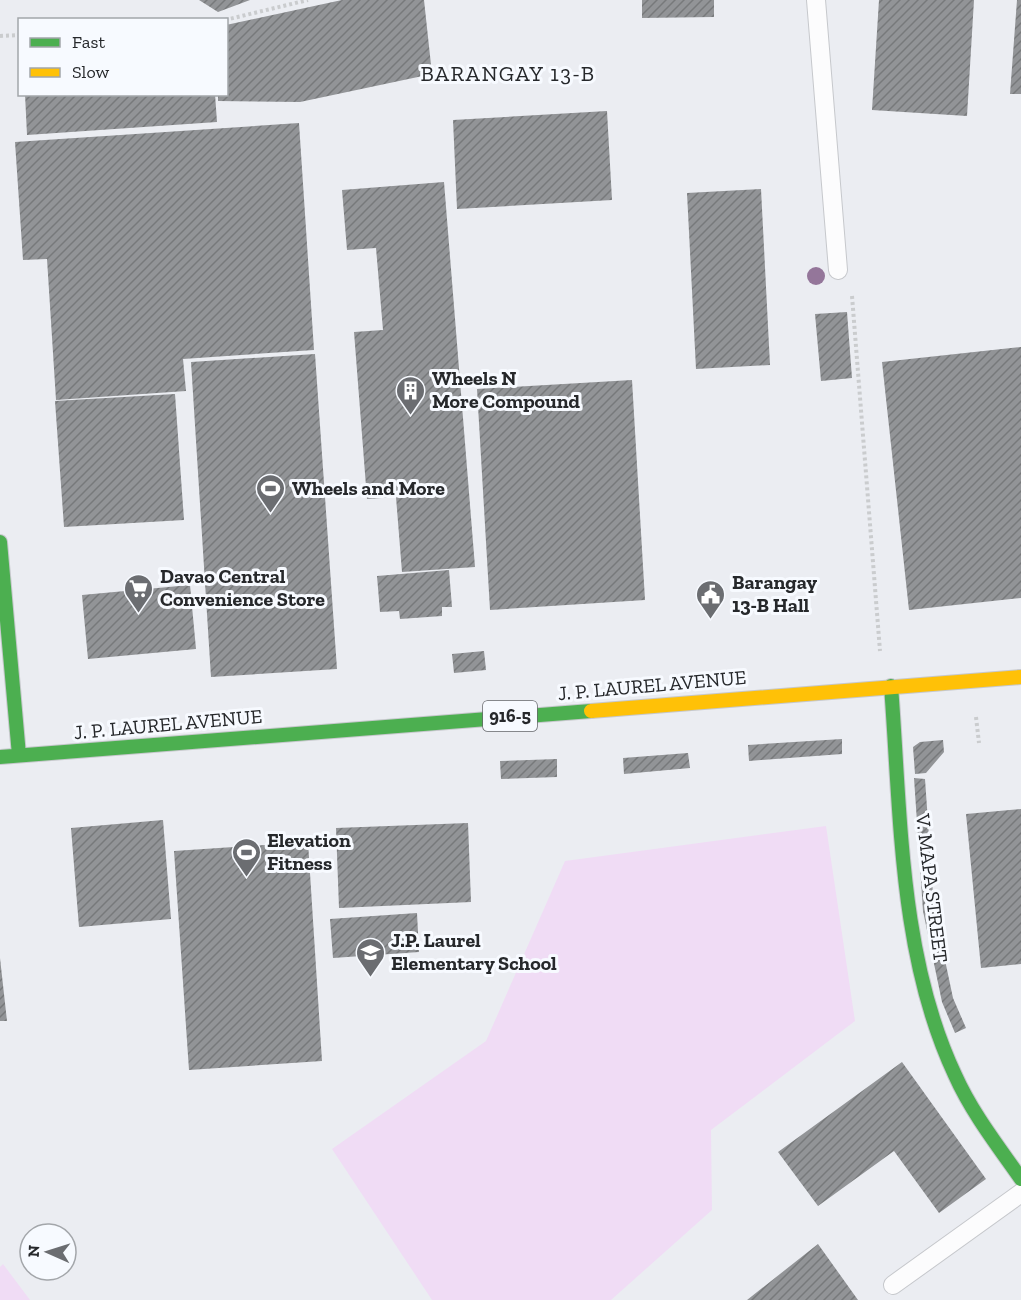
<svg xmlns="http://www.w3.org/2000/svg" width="1021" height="1300" viewBox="0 0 1021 1300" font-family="'Zilla Slab',serif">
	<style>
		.green { fill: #f0dcf5 }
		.building { fill: url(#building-hatch) }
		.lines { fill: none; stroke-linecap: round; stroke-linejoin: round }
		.lane-casing { stroke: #c6c8cc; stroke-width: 20 }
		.fast-casing { stroke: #c6c8cc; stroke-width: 16 }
		.slow-casing { stroke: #c6c8cc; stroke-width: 16 }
		.path { stroke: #caccce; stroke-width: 4; stroke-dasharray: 3 3; stroke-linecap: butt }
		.lane { stroke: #fcfcfd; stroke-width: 18 }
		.fast { stroke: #4caf50; stroke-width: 14 }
		.slow { stroke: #ffc107; stroke-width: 14 }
		.tree { fill: #94769a }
		.labels { text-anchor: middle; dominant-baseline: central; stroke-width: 6; stroke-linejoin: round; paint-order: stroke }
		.shield { fill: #f7faff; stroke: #65676b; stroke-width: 1.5 }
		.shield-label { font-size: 18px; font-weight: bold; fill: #26282b }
		.poi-label { font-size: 20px; font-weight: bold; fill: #26282b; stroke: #f7faff; text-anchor: start }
		.street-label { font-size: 20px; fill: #26282b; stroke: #f7faff }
		.quarter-label { font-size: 22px; letter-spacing: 1.5px; fill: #26282b; stroke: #f7faff }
	</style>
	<defs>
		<pattern id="building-hatch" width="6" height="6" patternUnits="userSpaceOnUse" patternTransform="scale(1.5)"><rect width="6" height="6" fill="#929497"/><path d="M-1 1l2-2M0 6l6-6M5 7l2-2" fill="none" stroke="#77797b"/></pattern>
	</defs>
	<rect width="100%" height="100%" fill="#ebedf2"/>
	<path class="green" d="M826 826 855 1021 711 1130 712 1210 611 1300H432L332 1149 486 1041 565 861Z
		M3 1264 30 1300H0V1267Z"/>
	<path class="building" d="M199 0H250L218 12Z
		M342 0H424L432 74 300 102 218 101V94H226V25Z
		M642 0H714V17L642 18Z
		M879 0H974L967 116 872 110Z
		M1017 0H1021V94H1010Z
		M25 94H215L217 122 27 135Z
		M607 111 612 200 457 209 453 120Z
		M299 123 314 350 183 359 186 391 56 400 47 259 23 260 15 142Z
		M444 182 475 567 402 572 396 497 367 499 354 332 383 330 376 248 347 250 342 190Z
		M761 189 770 365 696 369 687 193Z
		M847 312 852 378 821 381 815 314Z
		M1021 347V598L909 610 882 362Z
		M315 354 337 669 211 677 191 362Z
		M632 380 645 600 490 610 477 389Z
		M175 394 184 520 64 527 55 401Z
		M449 570 452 607H442V616L400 619 399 611 380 612 377 576Z
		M190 585 196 649 88 659 82 595Z
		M484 651 486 670 454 673 452 654Z
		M842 739V754L749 761 748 745Z
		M943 740 944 752 926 773 915 774 913 747 920 742Z
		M688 753 690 768 624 774 623 758Z
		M557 759V777L501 779 500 761Z
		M914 778 925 779 934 908 953 998 966 1028 955 1033 942 1002 923 911Z
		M1021 809V964L981 968 966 814Z
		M163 820 171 919 79 927 71 828Z
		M468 823 471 902 339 908 336 828Z
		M308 842 322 1061 189 1070 174 851Z
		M417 913 419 952 333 958 330 919Z
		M0 958 7 1021H0Z
		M902 1062 986 1179 939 1213 894 1151 818 1206 778 1152Z
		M818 1244 858 1300H747Z"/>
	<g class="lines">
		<defs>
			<path id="lane" d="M816 0 838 270
				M893 1285 1021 1193"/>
			<path id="fast" d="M0 542 19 755
				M891 686C901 815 899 956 955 1075 972 1113 998 1146 1021 1179
				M0 757 591 711"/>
			<path id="slow" d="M591 711 1021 677"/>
		</defs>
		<use href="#lane" class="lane-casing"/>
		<use href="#fast" class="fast-casing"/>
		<use href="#slow" class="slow-casing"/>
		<path class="path" d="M225 20 308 0
			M0 36 20 35
			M852 296 880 651
			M976 717 979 743"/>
		<use href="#lane" class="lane"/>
		<use href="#fast" class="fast"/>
		<use href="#slow" class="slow"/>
	</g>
	<circle class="tree" cx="816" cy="276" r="9"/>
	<defs>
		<symbol id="building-pin" viewBox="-11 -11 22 30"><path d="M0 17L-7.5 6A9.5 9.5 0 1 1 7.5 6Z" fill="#6b6d71" stroke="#f7faff"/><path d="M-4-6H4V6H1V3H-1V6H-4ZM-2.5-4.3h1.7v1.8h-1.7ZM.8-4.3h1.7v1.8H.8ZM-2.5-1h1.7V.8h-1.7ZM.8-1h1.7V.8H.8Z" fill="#fff"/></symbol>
		<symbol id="stadium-pin" viewBox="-11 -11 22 30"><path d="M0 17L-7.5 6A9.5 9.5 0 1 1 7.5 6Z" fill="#6b6d71" stroke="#f7faff"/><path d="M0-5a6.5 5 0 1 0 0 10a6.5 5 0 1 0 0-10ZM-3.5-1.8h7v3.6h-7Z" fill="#fff"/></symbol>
		<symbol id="supermarket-pin" viewBox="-11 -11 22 30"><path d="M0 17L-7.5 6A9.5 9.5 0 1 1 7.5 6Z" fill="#6b6d71" stroke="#f7faff"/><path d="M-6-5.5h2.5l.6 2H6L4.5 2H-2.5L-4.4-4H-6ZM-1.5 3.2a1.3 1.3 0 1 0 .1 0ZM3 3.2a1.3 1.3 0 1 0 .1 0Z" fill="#fff"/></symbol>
		<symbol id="civic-pin" viewBox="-11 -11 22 30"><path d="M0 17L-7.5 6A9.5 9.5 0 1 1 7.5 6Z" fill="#6b6d71" stroke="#f7faff"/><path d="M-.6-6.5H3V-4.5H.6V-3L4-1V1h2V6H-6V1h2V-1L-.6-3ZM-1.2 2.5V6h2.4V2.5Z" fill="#fff"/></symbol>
		<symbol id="school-pin" viewBox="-11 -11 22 30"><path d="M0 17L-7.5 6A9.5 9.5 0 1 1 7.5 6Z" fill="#6b6d71" stroke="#f7faff"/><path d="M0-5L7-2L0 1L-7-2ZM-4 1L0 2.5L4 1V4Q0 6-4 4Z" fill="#fff"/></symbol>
	</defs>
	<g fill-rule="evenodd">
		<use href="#building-pin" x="394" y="374" width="33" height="45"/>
		<use href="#stadium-pin" x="254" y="472" width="33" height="45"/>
		<use href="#supermarket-pin" x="122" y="572" width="33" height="45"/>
		<use href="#civic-pin" x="694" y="578" width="33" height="45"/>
		<use href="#stadium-pin" x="230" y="836" width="33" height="45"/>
		<use href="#school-pin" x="354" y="936" width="33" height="45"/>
	</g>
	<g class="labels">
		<rect class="shield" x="483" y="701" width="54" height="30" rx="4.5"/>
		<g class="shield-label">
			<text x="510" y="716">916-5</text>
		</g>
		<g class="poi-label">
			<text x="432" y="378">Wheels N<tspan x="432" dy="23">More Compound</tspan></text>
			<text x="292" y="488">Wheels and More</text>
			<text x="160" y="576">Davao Central<tspan x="160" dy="23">Convenience Store</tspan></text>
			<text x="732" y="582">Barangay<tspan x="732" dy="23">13-B Hall</tspan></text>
			<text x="267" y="840">Elevation<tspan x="267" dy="23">Fitness</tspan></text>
			<text x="391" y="940">J.P. Laurel<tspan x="391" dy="23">Elementary School</tspan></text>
		</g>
		<g class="street-label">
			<text transform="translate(652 685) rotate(-5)">J. P. LAUREL AVENUE</text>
			<text transform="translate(168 724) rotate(-5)">J. P. LAUREL AVENUE</text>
			<text transform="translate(932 888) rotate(83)">V. MAPA STREET</text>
		</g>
		<g class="quarter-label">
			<text x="508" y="73">BARANGAY 13-B</text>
		</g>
	</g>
	<rect x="18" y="18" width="210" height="78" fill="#f7faff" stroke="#a3a6aa" stroke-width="1.5"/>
	<rect x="30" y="38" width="30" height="9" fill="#4caf50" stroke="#a3a6aa" stroke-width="1.5"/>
	<text x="72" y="48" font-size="18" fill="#26282b">Fast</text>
	<rect x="30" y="68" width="30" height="9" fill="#ffc107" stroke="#a3a6aa" stroke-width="1.5"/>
	<text x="72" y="78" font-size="18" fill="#26282b">Slow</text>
	<g transform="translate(48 1252) rotate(273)"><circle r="28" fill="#f7faff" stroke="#a3a6aa" stroke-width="1.5"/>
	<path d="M0-4.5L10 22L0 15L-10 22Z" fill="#6b6d71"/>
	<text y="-9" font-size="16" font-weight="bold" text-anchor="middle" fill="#26282b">N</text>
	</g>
</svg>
